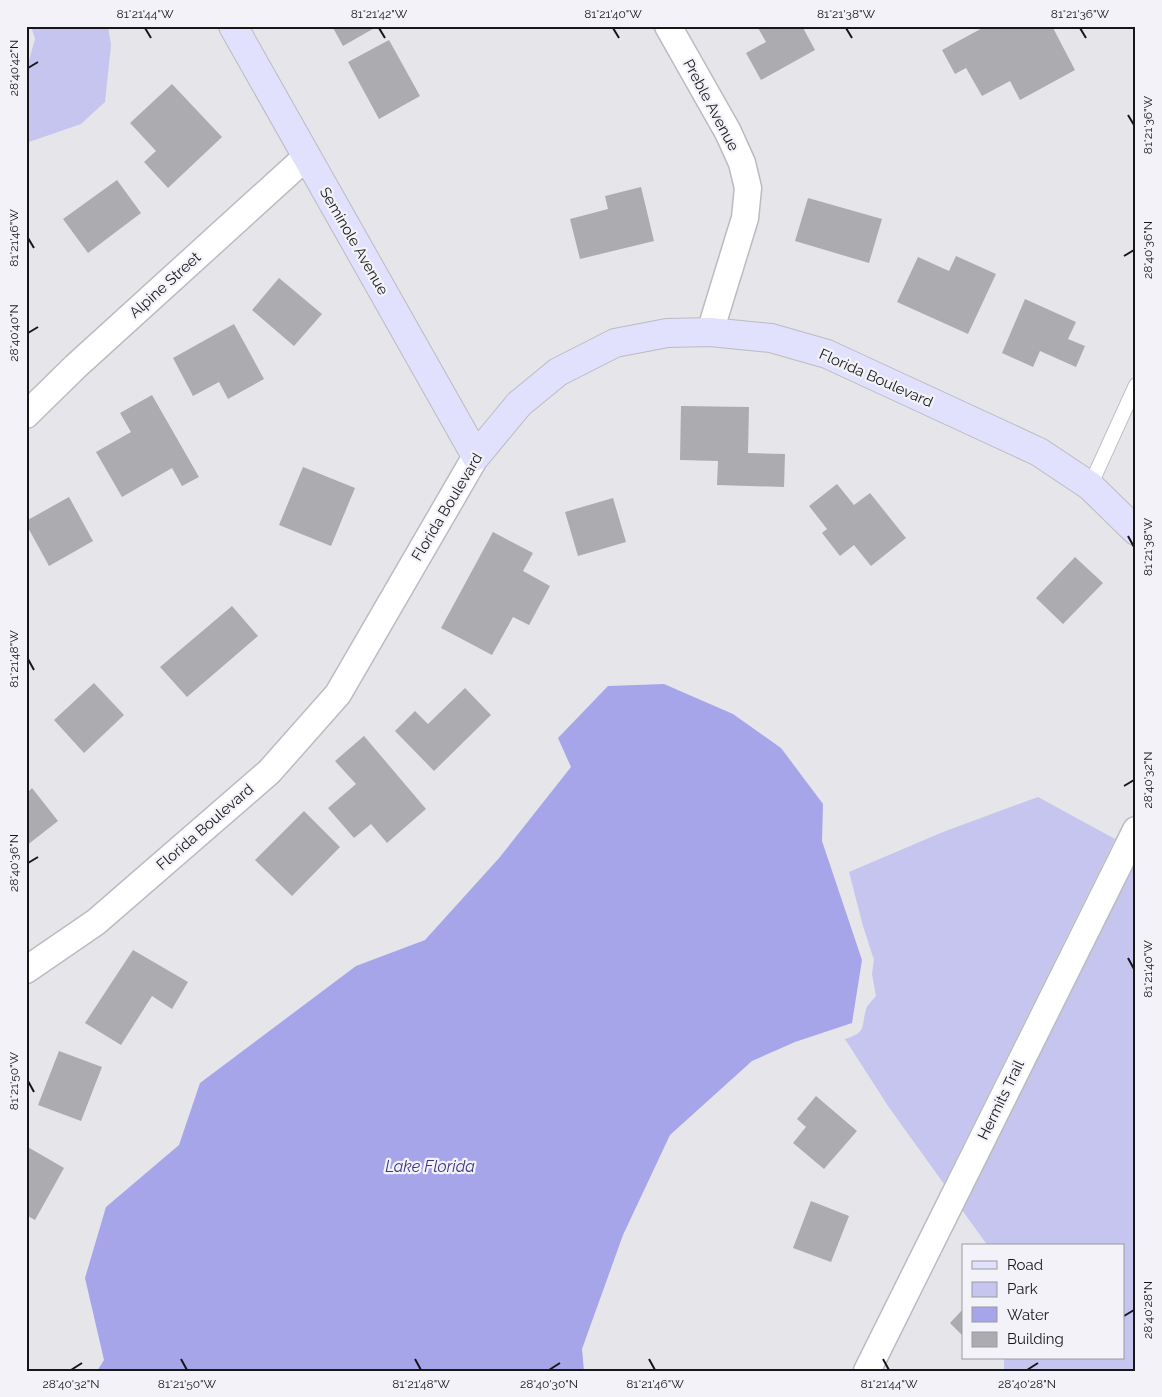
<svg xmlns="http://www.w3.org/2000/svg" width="1162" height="1397" viewBox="0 0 1162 1397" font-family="Raleway,sans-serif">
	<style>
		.green { fill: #c5c5f0 }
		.water { fill: #a7a5ea }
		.building { fill: #ababb0 }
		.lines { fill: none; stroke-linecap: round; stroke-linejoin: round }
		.lane-casing { stroke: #bbbbc1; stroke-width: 16 }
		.street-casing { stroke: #bbbbc1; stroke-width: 29 }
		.secondary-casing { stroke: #bbbbc1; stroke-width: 30 }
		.lane { stroke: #fff; stroke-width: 14 }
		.street { stroke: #fff; stroke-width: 26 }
		.secondary { stroke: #e1e0fd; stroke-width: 28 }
		.ticks { fill: none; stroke: #171719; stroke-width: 2 }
		.labels { text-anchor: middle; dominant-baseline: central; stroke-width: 4.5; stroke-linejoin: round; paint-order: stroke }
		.street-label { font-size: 15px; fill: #171719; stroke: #f2f2f8 }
		.water-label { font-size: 16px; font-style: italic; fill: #3e3382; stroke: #f2f2f8 }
		.neatline { fill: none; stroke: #171719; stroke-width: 2 }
		.ticks-label { font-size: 12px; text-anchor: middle; fill: #171719 }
	</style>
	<rect width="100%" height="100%" fill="#e5e5ea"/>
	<path class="green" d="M31 26H108L111 45 105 102 81 124 26 143V71L35 39Z
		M1038 797 1115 839 944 1184 888 1106 845 1039C867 1032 861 1028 866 1009 868 1004 873 1000 876 996L872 974 874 960 863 926 849 872 943 832Z
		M1136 861V1371H1004V1358H1123V1246H988L962 1210Z"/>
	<path class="water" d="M664 684 733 714 781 748 823 804 822 841 862 960 852 1023 795 1042 752 1061 670 1135 623 1235 582 1349 584 1371H97L104 1360 85 1278 106 1207 179 1145 200 1083 356 966 425 940 500 857 571 767 558 738 608 686Z"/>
	<path class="building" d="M332 26H378L343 46Z
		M757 26H802L815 50 761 80 746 53 766 42Z
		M986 26H1052L1075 70 1020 100 1010 81 982 96 966 68 955 74 942 50Z
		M389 40 420 96 379 119 348 62Z
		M172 84 222 137 168 188 144 162 156 151 130 123Z
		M117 180 141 213 88 253 63 219Z
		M641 187 654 241 580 259 570 219 608 209 605 196Z
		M808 198 882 219 869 263 795 241Z
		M956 256 996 274 968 334 897 302 918 257 949 271Z
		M279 278 322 314 294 346 252 310Z
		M1025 299 1076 322 1068 339 1085 346 1076 367 1040 351 1033 367 1002 353Z
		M234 324 264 379 228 399 219 382 193 396 173 358Z
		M152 395 199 477 182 486 172 468 122 497 96 452 131 432 120 413Z
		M681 406 749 407 748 453 785 454 784 487 717 485 718 461 680 460Z
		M303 467 355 488 331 546 279 525Z
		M837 484 854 505 870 493 906 538 871 566 854 545 840 556 822 533 827 529 809 506Z
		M69 497 93 541 49 566 26 524V521Z
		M613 498 626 542 578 556 565 512Z
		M493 532 533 553 523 571 550 586 529 625 513 617 492 655 441 628Z
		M1075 557 1103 583 1063 624 1036 598Z
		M232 606 258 636 187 697 160 667Z
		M94 683 124 715 84 753 54 720Z
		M465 688 491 715 434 771 395 731 415 711 428 724Z
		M364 736 426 809 387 843 371 824 354 838 328 808 356 784 335 761Z
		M32 788 58 821 26 846V794Z
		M304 811 340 847 292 896 255 860Z
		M133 950 188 982 172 1009 152 996 121 1045 85 1023Z
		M59 1051 102 1067 81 1121 38 1105Z
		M816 1096 857 1131 824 1169 793 1143 806 1127 797 1119Z
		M26 1146 64 1168 35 1220 26 1215Z
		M811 1201 849 1216 831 1262 793 1248Z
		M963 1309V1336L950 1323Z"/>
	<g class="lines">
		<defs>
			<path id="lane" d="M1090 486 1136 385"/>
			<path id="street" d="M668 26 728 132 742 163 748 188 745 218 710 332
				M26 415 76 366 306 157
				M26 970 96 922 269 772 338 694 476 456
				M867 1371 1136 830"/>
			<path id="secondary" d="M233 26 476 456 519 404 558 372 615 343 667 333 710 332 771 338 827 354 1039 452 1090 486 1136 531"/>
		</defs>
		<use href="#lane" class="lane-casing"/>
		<use href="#street" class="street-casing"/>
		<use href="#secondary" class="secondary-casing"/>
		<use href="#lane" class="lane"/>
		<use href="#street" class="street"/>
		<use href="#secondary" class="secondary"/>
	</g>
	<path class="ticks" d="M145 28 151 38M379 28 385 38M613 28 619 38M846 28 852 38M1080 28 1086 38M28 68 38 62M1128 115 1134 125M28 238 34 248M1124 256 1134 250M28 333 38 327M1128 536 1134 547M28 659 34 670M1124 786 1134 780M28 863 38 857M1128 958 1134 969M28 1081 34 1092M1124 1316 1134 1310M181 1359 187 1370M415 1359 421 1370M649 1359 655 1370M883 1359 889 1370M71 1370 82 1363M549 1370 560 1363M1027 1370 1038 1363"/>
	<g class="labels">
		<g class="street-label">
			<text transform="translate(711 105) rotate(62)">Preble Avenue</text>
			<text transform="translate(354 241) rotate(60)">Seminole Avenue</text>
			<text transform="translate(165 285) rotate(-42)">Alpine Street</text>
			<text transform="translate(876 378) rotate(24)">Florida Boulevard</text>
			<text transform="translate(447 507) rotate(-59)">Florida Boulevard</text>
			<text transform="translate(205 827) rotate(-41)">Florida Boulevard</text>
			<text transform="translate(1001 1100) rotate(-64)">Hermits Trail</text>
		</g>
		<g class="water-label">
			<text x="430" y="1166">Lake Florida</text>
		</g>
	</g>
	<rect width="1162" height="1397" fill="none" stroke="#f2f2f8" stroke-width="55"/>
	<rect x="962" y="1244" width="162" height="115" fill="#f2f2f8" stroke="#9a9a9f"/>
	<rect x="972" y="1261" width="25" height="8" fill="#e1e0fd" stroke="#9a9a9f"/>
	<text x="1007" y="1270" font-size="15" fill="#171719">Road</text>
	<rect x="972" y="1282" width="25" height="15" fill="#c5c5f0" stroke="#9a9a9f"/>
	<text x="1007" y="1294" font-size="15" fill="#171719">Park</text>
	<rect x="972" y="1307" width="25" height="15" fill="#a7a5ea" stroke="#9a9a9f"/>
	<text x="1007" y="1320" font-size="15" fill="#171719">Water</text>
	<rect x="972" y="1332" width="25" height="15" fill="#ababb0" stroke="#9a9a9f"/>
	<text x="1007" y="1344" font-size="15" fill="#171719">Building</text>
	<rect x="28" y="28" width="1106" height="1342" class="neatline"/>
	<g class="ticks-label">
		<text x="145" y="18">81°21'44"W</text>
		<text x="379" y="18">81°21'42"W</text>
		<text x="613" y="18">81°21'40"W</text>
		<text x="846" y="18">81°21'38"W</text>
		<text x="1080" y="18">81°21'36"W</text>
		<text transform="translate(14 68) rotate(-90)" y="4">28°40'42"N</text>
		<text transform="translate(1148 125) rotate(-90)" y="4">81°21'36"W</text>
		<text transform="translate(14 238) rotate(-90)" y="4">81°21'46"W</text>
		<text transform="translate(1148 250) rotate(-90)" y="4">28°40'36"N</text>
		<text transform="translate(14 333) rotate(-90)" y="4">28°40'40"N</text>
		<text transform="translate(1148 547) rotate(-90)" y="4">81°21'38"W</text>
		<text transform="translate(14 659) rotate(-90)" y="4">81°21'48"W</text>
		<text transform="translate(1148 780) rotate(-90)" y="4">28°40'32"N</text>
		<text transform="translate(14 863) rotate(-90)" y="4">28°40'36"N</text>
		<text transform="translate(1148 969) rotate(-90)" y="4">81°21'40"W</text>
		<text transform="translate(14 1081) rotate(-90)" y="4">81°21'50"W</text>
		<text transform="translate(1148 1310) rotate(-90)" y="4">28°40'28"N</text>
		<text x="71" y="1388">28°40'32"N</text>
		<text x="187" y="1388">81°21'50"W</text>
		<text x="421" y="1388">81°21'48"W</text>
		<text x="549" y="1388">28°40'30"N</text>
		<text x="655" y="1388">81°21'46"W</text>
		<text x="889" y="1388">81°21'44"W</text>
		<text x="1027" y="1388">28°40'28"N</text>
	</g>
</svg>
